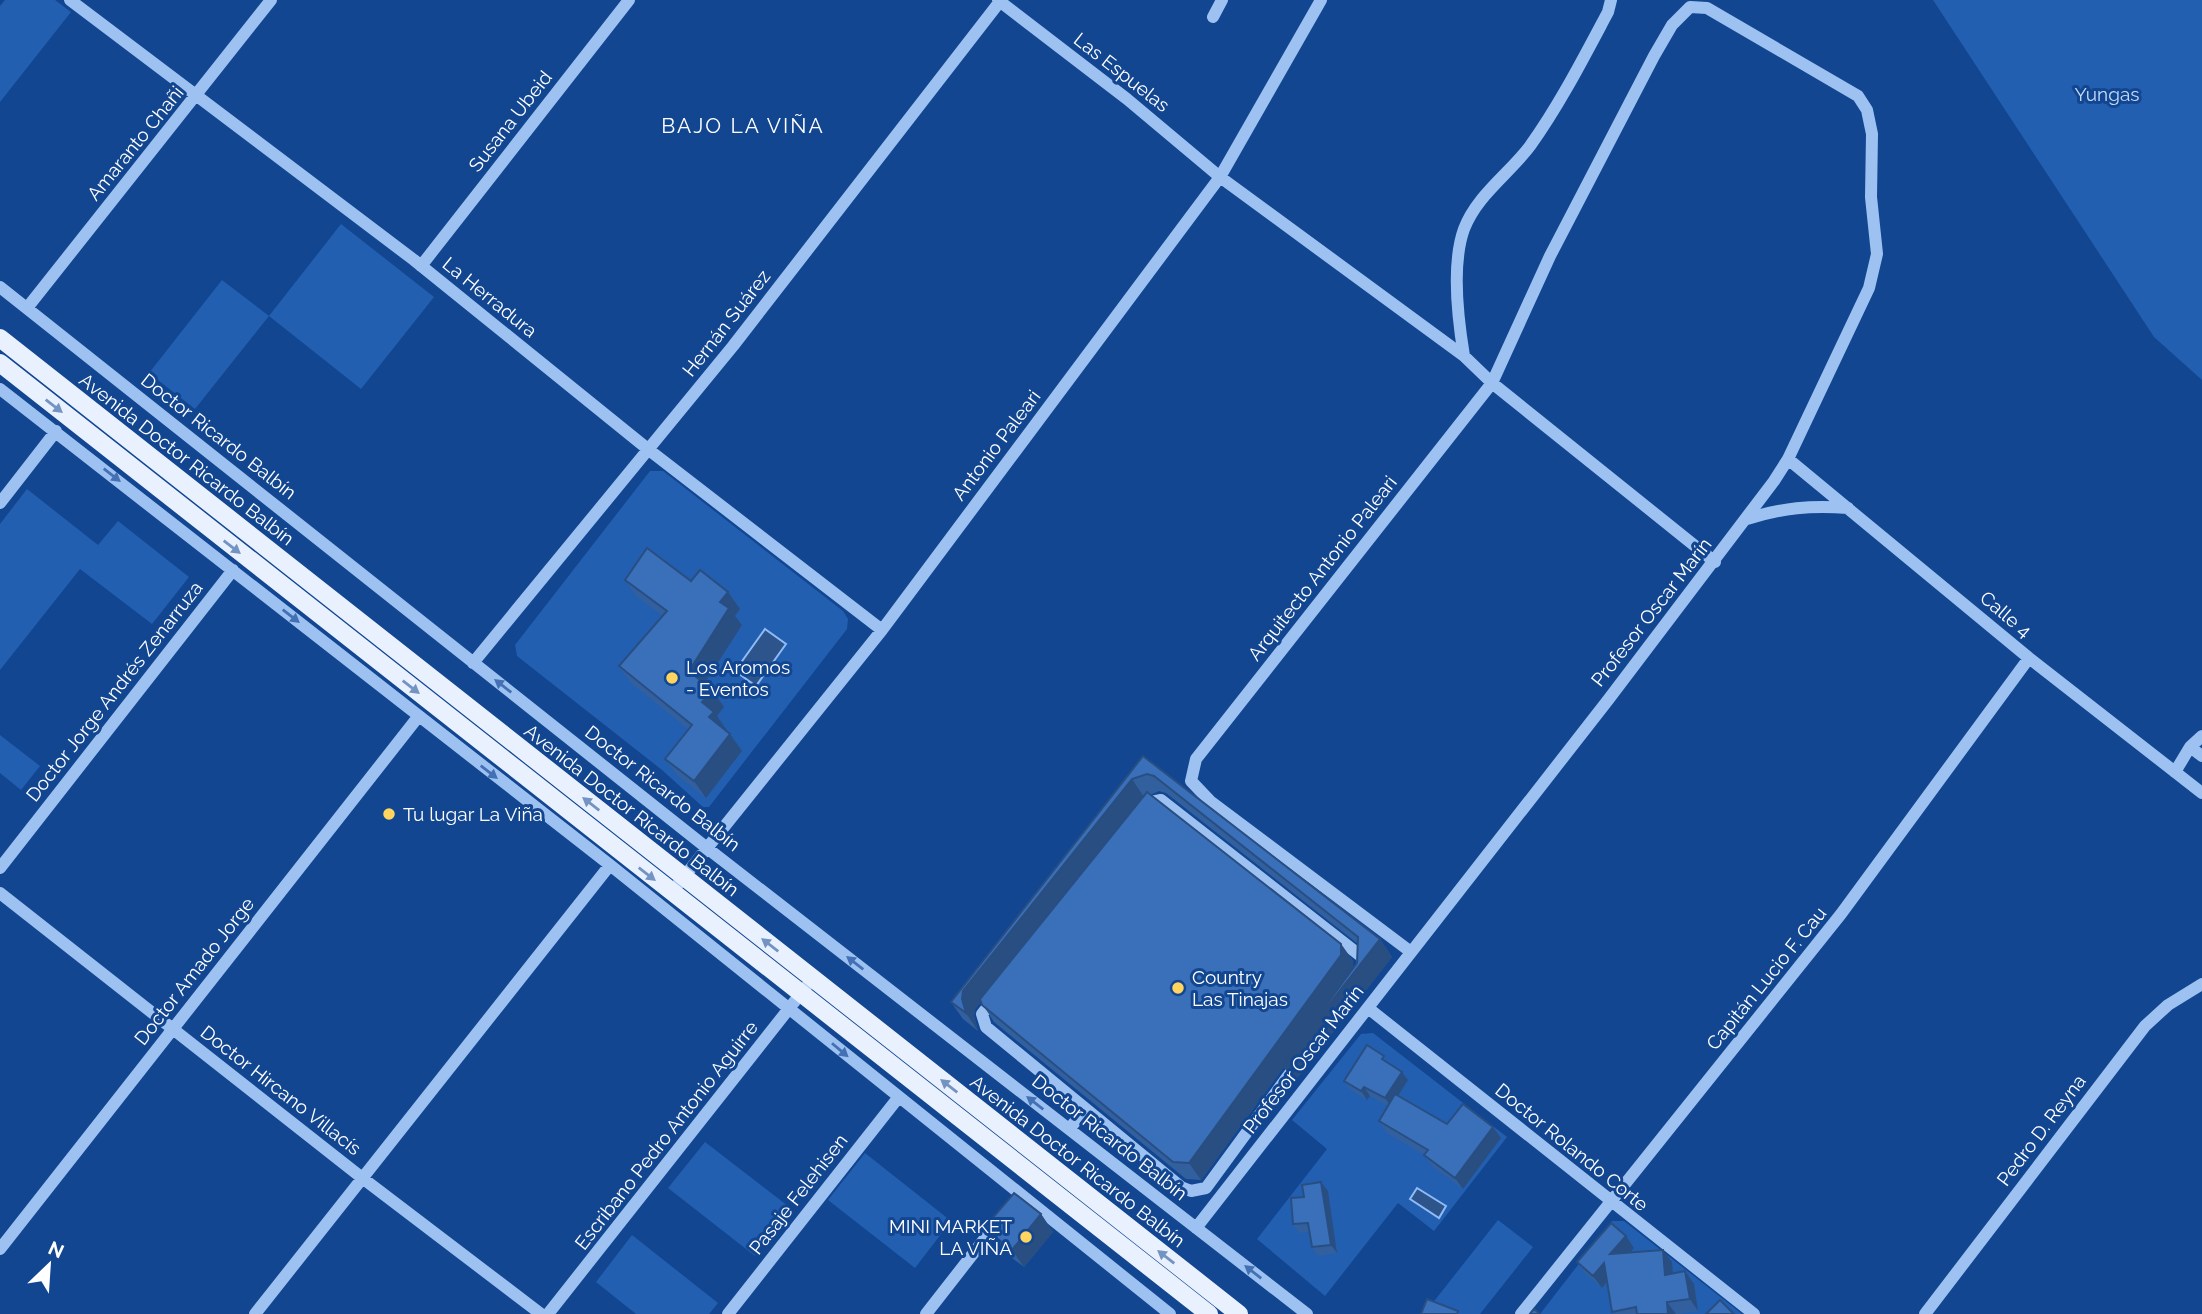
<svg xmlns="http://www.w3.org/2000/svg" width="2202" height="1314" viewBox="0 0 2202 1314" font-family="Raleway,sans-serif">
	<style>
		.green { fill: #235fb0 }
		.water { fill: #2e548c; stroke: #8fbcf6; stroke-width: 2 }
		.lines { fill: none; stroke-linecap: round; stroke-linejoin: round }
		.minor { stroke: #9dc2f2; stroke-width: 12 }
		.major { stroke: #e9f1ff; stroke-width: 18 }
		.wall { fill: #32609f; fill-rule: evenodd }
		.shaded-wall { fill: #294e82 }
		.building { fill: #3a70b9; stroke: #294e82; stroke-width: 2 }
		.oneway { fill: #7393c2 }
		.oneway2 { fill: #4371b3 }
		.poi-dot { fill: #ffd55f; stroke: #124691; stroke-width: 2.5 }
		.labels { text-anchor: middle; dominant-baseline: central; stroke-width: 6; stroke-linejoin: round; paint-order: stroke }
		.street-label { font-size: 19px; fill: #fff; stroke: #124691 }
		.park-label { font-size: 19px; fill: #c5ddfd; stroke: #124691 }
		.poi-label { font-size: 19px; fill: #fff; stroke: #124691; text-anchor: start }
		.neighbourhood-label { font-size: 21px; letter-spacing: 2px; fill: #fff; stroke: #124691 }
	</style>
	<rect width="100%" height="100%" fill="#124691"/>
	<path class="green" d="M5 0H55L71 12 0 102V6Z
		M1933 0H2202V380L2154 337Z
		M341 224 434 297 361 389 269 316 195 409 149 373 222 280 269 316Z
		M650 471H663L843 611 848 619 847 629 709 807H703L662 770 517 656 515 645Z
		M27 489 98 545 118 521 189 577 152 624 80 569 0 670V524Z
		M0 735 40 766 21 790 0 773Z
		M1373 1033 1507 1137 1434 1231 1398 1203 1325 1296 1257 1239 1327 1149 1292 1120 1361 1034Z
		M705 1142 792 1209 755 1256 668 1188Z
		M865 1153 951 1221 915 1268 828 1200Z
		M1498 1220 1533 1247 1480 1314H1424Z
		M1612 1221H1624L1742 1314H1540Z
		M632 1235 718 1303 709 1314H636L596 1282Z"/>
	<path class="water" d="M765 629 786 644 756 686 735 671Z
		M1417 1188 1446 1206 1439 1218 1410 1199Z"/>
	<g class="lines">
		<path class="minor" d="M70 0 414 260 649 450 882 630
			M998 0 1127 99 1220 177 1464 356 1492 383 1715 562
			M1213 17 1222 0
			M421 266 629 0
			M0 287 707 848 1307 1314
			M27 308 271 0
			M1464 356C1458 320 1451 265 1464 229 1477 195 1509 174 1530 146 1560 104 1584 57 1608 12L1611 0
			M0 389 610 865 1170 1314
			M1788 459 2029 658 2202 793
			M0 503 56 431
			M1747 519C1782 508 1811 505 1848 508
			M473 663 733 346 1001 0
			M2190 747 2202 756
			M2175 772 2190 747 2202 736
			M1161 800 1362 957V975L1206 1188 1191 1191 1181 1187 986 1027 982 1014 1151 802Z
			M0 868 233 570
			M0 893 361 1177 541 1314
			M671 893 882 630 1220 177 1321 0
			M1368 1008 1754 1314
			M1069 1129 1086 1109
			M1196 1228 1608 700 1774 481 1788 459 1869 288 1877 254 1871 197 1872 134 1867 110 1858 96 1707 8 1690 7 1672 25 1654 56 1550 256 1492 383 1196 759 1191 781 1210 801 1411 952
			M0 1249 418 717
			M255 1314 610 865
			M548 1314 806 987
			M728 1314 898 1098
			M926 1314 997 1223
			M1521 1314 1841 914 2029 658
			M1925 1314 2145 1026 2168 1005 2202 984"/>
		<path class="major" d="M0 338 1239 1314
			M0 363 1209 1314"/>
	</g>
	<path class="wall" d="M625 580 691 581 728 592 740 609 735 616 742 625 704 684 712 690 724 707 717 716 725 730 742 751 706 798 678 776 665 759 688 729 631 683 619 666 663 616 637 597Z
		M1143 756 1380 939 1392 957 1294 1082 1284 1067 1201 1180 1186 1179 994 1022 981 1002 975 1009 974 1016 978 1031 963 1019 951 1002ZM1159 791 1166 793 1358 944 1357 963 1353 968V961L1341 944 1150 795Z
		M1389 1064 1408 1080 1398 1096 1447 1124 1493 1127 1501 1138 1463 1189 1432 1166 1424 1155 1387 1133 1379 1121 1388 1106 1370 1096 1367 1100 1350 1089 1344 1081Z
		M1328 1191 1337 1253 1318 1256 1312 1247 1309 1232 1299 1233 1293 1224 1304 1197Z
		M1041 1214 1053 1232 1024 1267 996 1246 984 1228Z
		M1634 1248 1630 1253 1672 1262 1673 1274 1685 1271 1694 1284 1698 1311 1678 1314H1614L1612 1312 1607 1282 1602 1288 1586 1274 1577 1262Z"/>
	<path class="shaded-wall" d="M728 592 740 609 735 616 742 625 701 689 689 671 720 602Z
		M712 690 724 707 717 716 726 729 721 734 709 717 702 702Z
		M730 734 742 751 706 798 694 781Z
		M1132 779 1144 797 975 1009 974 1016 978 1031 966 1013 962 999 963 991Z
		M1380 939 1392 957 1294 1082 1284 1067 1201 1180 1189 1163 1341 944 1353 961V972Z
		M1402 1072 1408 1080 1391 1107 1385 1098Z
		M1364 1087 1370 1096 1367 1100 1361 1091Z
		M1493 1127 1501 1138 1463 1189 1455 1178Z
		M1321 1182 1328 1191 1337 1253 1331 1245Z
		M1041 1214 1053 1232 1024 1267 1012 1250Z
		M1626 1236 1634 1248 1618 1267 1610 1254Z
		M1663 1250 1672 1262 1674 1287 1665 1275Z
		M1604 1263 1612 1275 1602 1288 1593 1276Z
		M1685 1271 1694 1284 1698 1311 1690 1299Z
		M1667 1302 1676 1314H1668Z"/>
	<path class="building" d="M647 548 691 581 700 570 728 592 720 602 729 608 689 671 712 690 702 702 714 712 709 717 730 734 694 781 665 759 692 725 619 666 667 611 625 580Z
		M1143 756 1380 939 1282 1065 1357 963 1358 937 1154 776 1147 774 1132 779 963 991 962 999 966 1013 951 1002Z
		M1147 792 1341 944V955L1189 1163 1173 1162 982 1005 980 999Z
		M1367 1045 1384 1056 1382 1059 1402 1072 1385 1098 1364 1087 1361 1091 1344 1081Z
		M1395 1094 1447 1124 1463 1104 1493 1127 1455 1178 1424 1155 1428 1150 1379 1121Z
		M1321 1182 1331 1245 1312 1247 1308 1223 1293 1224 1291 1198 1304 1197 1302 1185Z
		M1014 1193 1041 1214 1012 1250 984 1228Z
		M1611 1223 1626 1236 1610 1254 1663 1250 1665 1275 1685 1271 1690 1299 1667 1302 1668 1314H1637L1636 1307 1612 1312 1604 1263 1593 1276 1577 1262Z
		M1427 1299 1458 1311 1457 1314H1421Z
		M1720 1300 1734 1314H1706Z
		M1534 1309 1540 1314H1530Z"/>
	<defs><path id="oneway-solid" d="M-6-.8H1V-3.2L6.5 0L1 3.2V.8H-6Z" transform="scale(1.75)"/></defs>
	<g class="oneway">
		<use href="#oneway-solid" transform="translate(54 406) rotate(38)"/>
		<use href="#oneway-solid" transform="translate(232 547) rotate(38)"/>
		<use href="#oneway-solid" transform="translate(411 687) rotate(38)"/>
		<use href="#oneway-solid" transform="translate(591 804) rotate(-142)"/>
		<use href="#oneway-solid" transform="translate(647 874) rotate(38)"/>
		<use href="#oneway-solid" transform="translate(770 945) rotate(-142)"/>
		<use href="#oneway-solid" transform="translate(949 1086) rotate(-142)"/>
		<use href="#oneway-solid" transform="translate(1166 1257) rotate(-142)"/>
	</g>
	<g class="oneway2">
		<use href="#oneway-solid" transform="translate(112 475) rotate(38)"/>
		<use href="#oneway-solid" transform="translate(291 616) rotate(38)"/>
		<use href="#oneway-solid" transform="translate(503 686) rotate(-142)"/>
		<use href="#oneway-solid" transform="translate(489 772) rotate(38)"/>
		<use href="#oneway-solid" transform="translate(855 963) rotate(-142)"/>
		<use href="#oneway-solid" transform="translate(840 1050) rotate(40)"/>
		<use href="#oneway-solid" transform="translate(1035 1103) rotate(-142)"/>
		<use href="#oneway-solid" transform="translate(1253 1272) rotate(-142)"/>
	</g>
	<g class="poi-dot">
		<circle cx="672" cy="678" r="7"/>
		<circle cx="389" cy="814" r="7"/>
		<circle cx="1178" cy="988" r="7"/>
		<circle cx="1026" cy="1237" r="7"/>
	</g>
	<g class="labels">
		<g class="street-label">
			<text transform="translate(1122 72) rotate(38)">Las Espuelas</text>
			<text transform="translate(510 121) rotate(-52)">Susana Ubeid</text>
			<text transform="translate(135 143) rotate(-51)">Amaranto Chañi</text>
			<text transform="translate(490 297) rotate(39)">La Herradura</text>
			<text transform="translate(726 323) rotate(-52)">Hernán Suárez</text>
			<text transform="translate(219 436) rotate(38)">Doctor Ricardo Balbín</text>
			<text transform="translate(996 445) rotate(-53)">Antonio Paleari</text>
			<text transform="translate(187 459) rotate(38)">Avenida Doctor Ricardo Balbín</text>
			<text transform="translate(1322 568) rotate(-52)">Arquitecto Antonio Paleari</text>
			<text transform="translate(1651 612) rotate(-52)">Profesor Oscar Marín</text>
			<text transform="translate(2006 614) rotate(40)">Calle 4</text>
			<text transform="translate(114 691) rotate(-52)">Doctor Jorge Andrés Zenarruza</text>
			<text transform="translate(663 788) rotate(38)">Doctor Ricardo Balbín</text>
			<text transform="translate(632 810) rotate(38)">Avenida Doctor Ricardo Balbín</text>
			<text transform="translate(194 971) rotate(-52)">Doctor Amado Jorge</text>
			<text transform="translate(1766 978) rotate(-51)">Capitán Lucio F. Cau</text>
			<text transform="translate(1303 1059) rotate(-52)">Profesor Oscar Marín</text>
			<text transform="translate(281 1090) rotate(38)">Doctor Hircano Villacís</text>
			<text transform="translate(2041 1130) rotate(-53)">Pedro D. Reyna</text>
			<text transform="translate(666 1135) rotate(-52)">Escribano Pedro Antonio Aguirre</text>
			<text transform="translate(1110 1137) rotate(38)">Doctor Ricardo Balbín</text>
			<text transform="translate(1572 1147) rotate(39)">Doctor Rolando Corte</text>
			<text transform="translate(1078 1161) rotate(38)">Avenida Doctor Ricardo Balbín</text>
			<text transform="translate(798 1194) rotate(-52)">Pasaje Felehisen</text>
		</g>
		<g class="park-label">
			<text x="2107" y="94">Yungas</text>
		</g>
		<g class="poi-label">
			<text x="686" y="667">Los Aromos<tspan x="686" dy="22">- Eventos</tspan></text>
			<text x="403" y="814">Tu lugar La Viña</text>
			<text x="1192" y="977">Country<tspan x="1192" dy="22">Las Tinajas</tspan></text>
			<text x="1012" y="1226" text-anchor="end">MINI MARKET<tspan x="1012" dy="22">LA VIÑA</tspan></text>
		</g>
		<g class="neighbourhood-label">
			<text x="743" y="125">BAJO LA VIÑA</text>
		</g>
	</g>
	<g transform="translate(49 1265) rotate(25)" stroke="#124691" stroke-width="5" paint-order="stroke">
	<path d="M0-5L12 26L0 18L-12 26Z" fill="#ffffff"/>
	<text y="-10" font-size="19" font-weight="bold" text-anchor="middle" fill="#ffffff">N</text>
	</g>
</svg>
